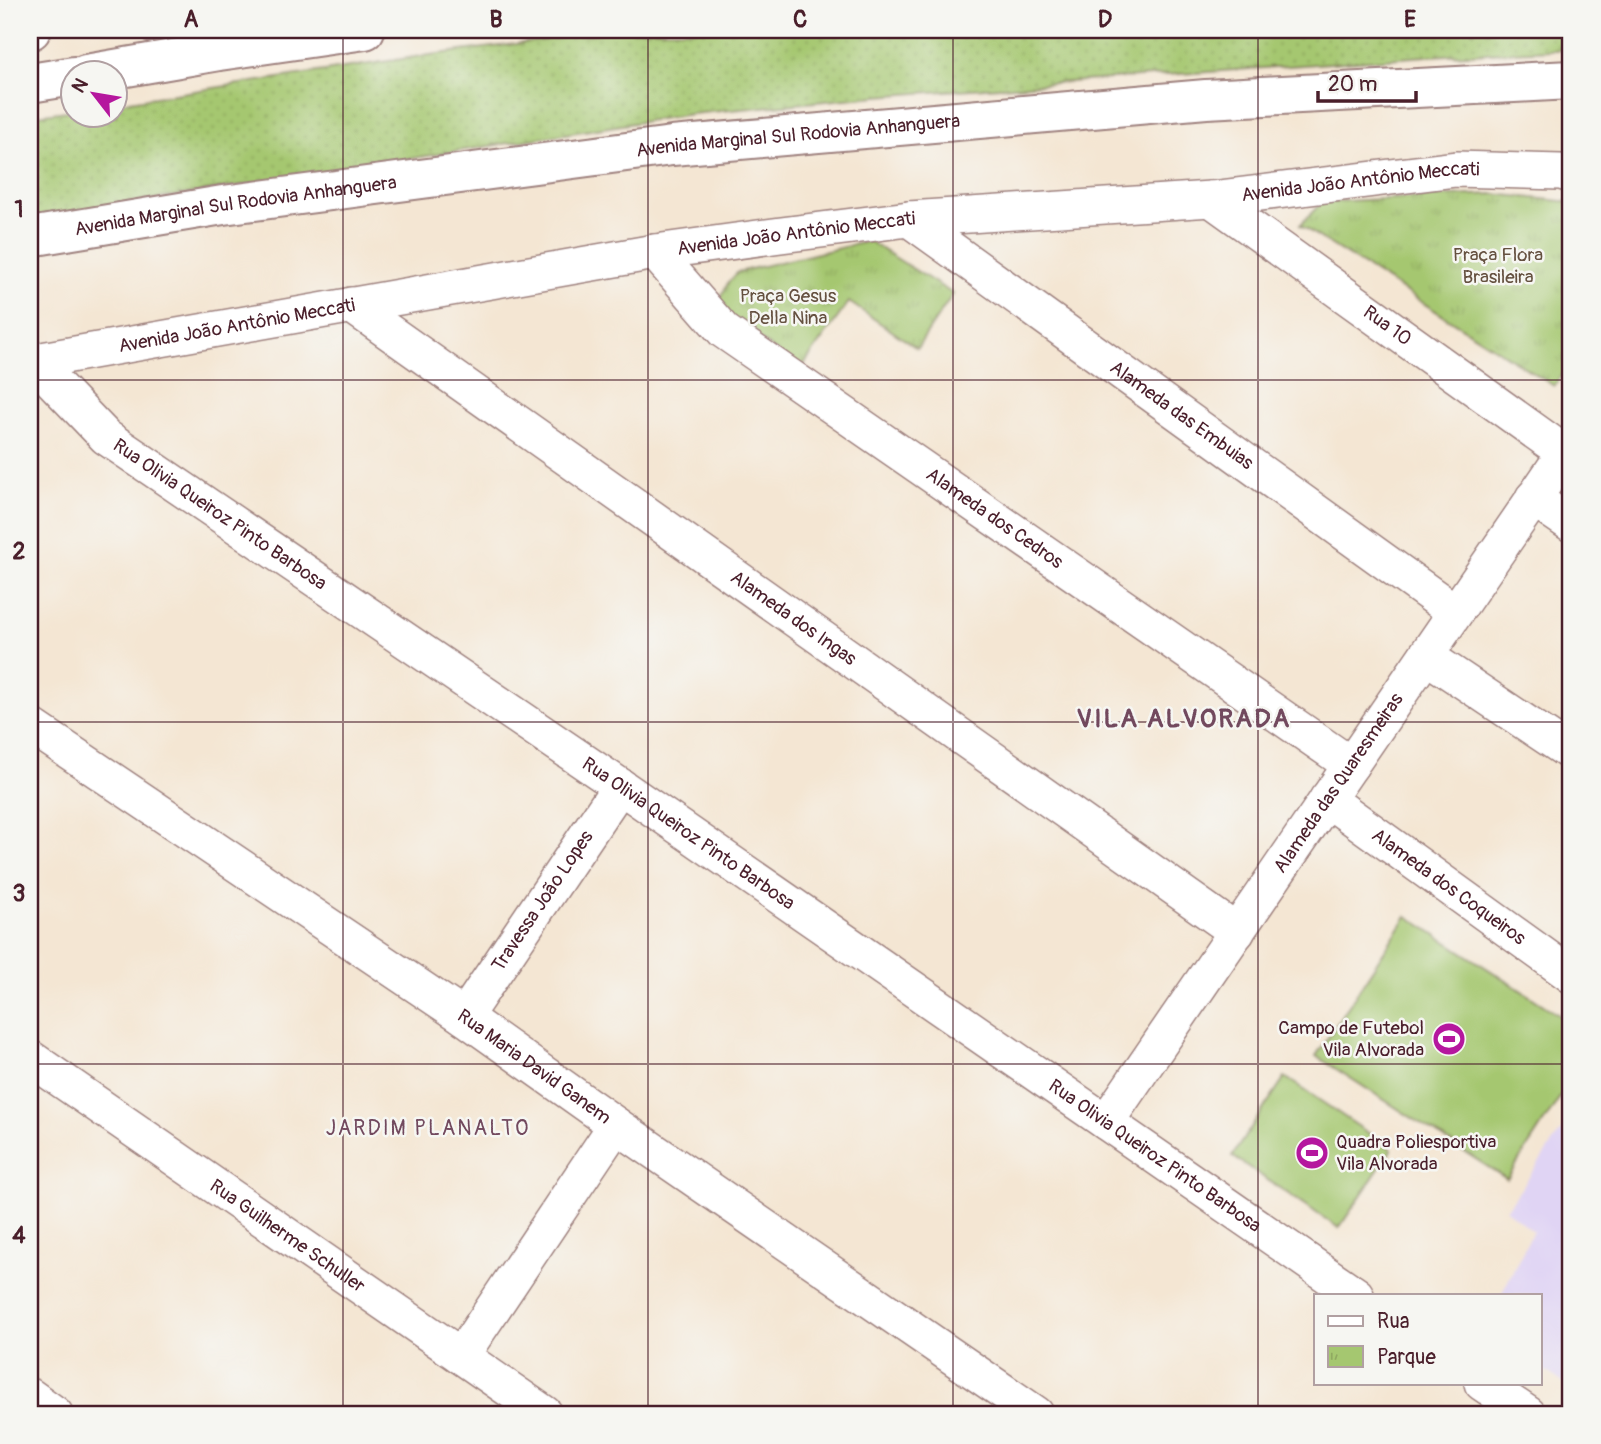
<svg xmlns="http://www.w3.org/2000/svg" width="1601" height="1444" viewBox="0 0 1601 1444" font-family="Pangolin,sans-serif">
	<style>
		.built { fill: #e0d4f4 }
		.grass { fill: url(#grass-dots); stroke: #78734e; stroke-width: 2 }
		.park { fill: url(#park-tufts); stroke: #78734e; stroke-width: 2 }
		.garden { fill: #a5c770; stroke: #78734e; stroke-width: 2 }
		.lines { fill: none; stroke-linecap: round; stroke-linejoin: round }
		.minor-casing { stroke: #9f827f; stroke-width: 38 }
		.highway-casing { stroke: #9f827f; stroke-width: 42 }
		.minor { stroke: #fff; stroke-width: 35 }
		.highway { stroke: #fff; stroke-width: 38 }
		.grid { fill: none; stroke: #4a1f2b; stroke-width: 2; stroke-opacity: 0.55 }
		.labels { text-anchor: middle; dominant-baseline: central; stroke-width: 5; stroke-linejoin: round; paint-order: stroke }
		.street-label { font-size: 19px; fill: #4a1f2b; stroke: #f6f6f2 }
		.park-label { font-size: 19px; fill: #655140; stroke: #f6f6f2 }
		.poi-label { font-size: 19px; fill: #4a1f2b; stroke: #f6f6f2; text-anchor: end }
		.neighbourhood-label { font-size: 21px; letter-spacing: 2px; fill: #72495e; stroke: #f6f6f2 }
		.district-label { font-size: 26px; font-weight: bold; letter-spacing: 2px; fill: #72495e; stroke: #f6f6f2 }
		.neatline { fill: none; stroke: #4a1f2b; stroke-width: 2.5 }
		.grid-label { font-size: 23px; text-anchor: middle; font-weight: bold; fill: #4a1f2b }
	</style>
	<defs>
		<pattern id="grass-dots" width="8" height="8" patternUnits="userSpaceOnUse" patternTransform="scale(1.75)"><rect width="8" height="8" fill="#a5c770"/><path d="M2 2h.1M6 6h.1" fill="none" stroke="#90aa61" stroke-width="1.8" stroke-linecap="round"/></pattern>
		<pattern id="park-tufts" width="24" height="20" patternUnits="userSpaceOnUse" patternTransform="scale(1.75)"><rect width="24" height="20" fill="#a5c770"/><path d="M3 7l-1-3M5 7V3M7 7l1-3M15 17l-1-3M17 17v-4M19 17l1-3" fill="none" stroke="#90aa61"/></pattern>
	</defs>
	<rect width="100%" height="100%" fill="#f6f6f2"/>
	<filter id="ink" filterUnits="userSpaceOnUse"><feTurbulence type="fractalNoise" baseFrequency=".0143" numOctaves="2"/><feDisplacementMap in="SourceGraphic" scale="14" xChannelSelector="R" yChannelSelector="G"/><feConvolveMatrix kernelMatrix="1 2 1 2 8 2 1 2 1" color-interpolation-filters="sRGB"/></filter>
	<filter id="wash" filterUnits="userSpaceOnUse"><feTurbulence type="fractalNoise" baseFrequency=".00686" numOctaves="4" result="noise"/><feDisplacementMap in="SourceGraphic" scale="28" xChannelSelector="R" yChannelSelector="G"/><feGaussianBlur stdDeviation="1.57" result="paint"/><feColorMatrix in="noise" values="0 0 0 0 0 0 0 0 0 0 0 0 0 0 0 0 0 1.4 0 .05"/><feComposite in="paint" operator="in"/></filter>
	<g filter="url(#wash)">
		<rect width="100%" height="100%" fill="#f4e6d3"/>
		<path class="built" d="M1571 1117V1388L1540 1367V1295H1501L1533 1231 1506 1210Z"/>
		<path class="grass" d="M623 30H1571V49L1427 56 877 96 691 114 30 219V116L73 110 74 116H116V103L415 57Z"/>
		<path class="park" d="M1493 194 1571 202V363L1554 386 1300 225 1322 202Z
			M869 241 953 294 917 348 849 302 800 370 716 306 728 283 738 272Z"/>
		<path class="garden" d="M1407 916 1571 1023V1080L1507 1179 1316 1056Z
			M1285 1077 1392 1149 1339 1228 1232 1156Z"/>
	</g>
	<g filter="url(#ink)">
		<g class="lines">
			<defs>
				<g id="minor">
					<path id="s1" d="M1211 199 1565 453"/>
					<path id="s2" d="M909 219 1455 612"/>
					<path id="s3" d="M655 252 724 331 1351 765"/>
					<path id="s4" d="M351 305 1237 932"/>
					<path id="s5" d="M33 361 106 437 620 786 1356 1295"/>
					<path id="s6" d="M30 362 655 252 781 235 909 219 1211 199 1456 169 1561 172 1571 175"/>
					<path d="M1533 498 1571 524"/>
					<path d="M1426 656 1571 753"/>
					<path id="s7" d="M30 725 464 1017 616 1125 1036 1414"/>
					<path id="s8" d="M1327 799 1571 975"/>
					<path id="s9" d="M464 1017 620 786"/>
					<path id="s10" d="M30 1058 545 1414"/>
					<path id="s11" d="M1106 1122 1571 444"/>
					<path d="M461 1356 616 1125"/>
					<path d="M1482 1383 1528 1414"/>
					<path d="M30 1396 55 1414"/>
				</g>
				<g id="highway">
					<path d="M30 30H31"/>
					<path d="M86 74 219 51 365 30"/>
					<path d="M30 83 74 76"/>
					<path id="s12" d="M30 237 223 205 672 146 1206 99 1571 80"/>
				</g>
			</defs>
			<use href="#minor" class="minor-casing"/>
			<use href="#highway" class="highway-casing"/>
			<use href="#minor" class="minor"/>
			<use href="#highway" class="highway"/>
		</g>
	</g>
	<path class="grid" d="M343 30V1414M648 30V1414M953 30V1414M1258 30V1414M30 380H1571M30 722H1571M30 1064H1571"/>
	<defs>
		<symbol id="stadium-disc" viewBox="-11 -11 22 22"><circle r="9.5" fill="#b5179e" stroke="#f6f6f2"/><path d="M0-5a6.5 5 0 1 0 0 10a6.5 5 0 1 0 0-10ZM-3.5-1.8h7v3.6h-7Z" fill="#fff"/></symbol>
	</defs>
	<g fill-rule="evenodd">
		<use href="#stadium-disc" x="1430" y="1020" width="38" height="38"/>
		<use href="#stadium-disc" x="1293" y="1134" width="38" height="38"/>
	</g>
	<g class="labels">
		<g class="street-label">
			<text stroke="none"><textPath href="#s12" startOffset="775">Avenida Marginal Sul Rodovia Anhanguera</textPath></text>
			<text stroke="none"><textPath href="#s6" startOffset="1344">Avenida João Antônio Meccati</textPath></text>
			<text stroke="none"><textPath href="#s12" startOffset="208">Avenida Marginal Sul Rodovia Anhanguera</textPath></text>
			<text stroke="none"><textPath href="#s6" startOffset="777">Avenida João Antônio Meccati</textPath></text>
			<text stroke="none"><textPath href="#s6" startOffset="210">Avenida João Antônio Meccati</textPath></text>
			<text stroke="none"><textPath href="#s1" startOffset="217">Rua 10</textPath></text>
			<text stroke="none"><textPath href="#s2" startOffset="336">Alameda das Embuias</textPath></text>
			<text stroke="none"><textPath href="#s5" startOffset="243">Rua Olivia Queiroz Pinto Barbosa</textPath></text>
			<text stroke="none"><textPath href="#s3" startOffset="434">Alameda dos Cedros</textPath></text>
			<text stroke="none"><textPath href="#s4" startOffset="542">Alameda dos Ingas</textPath></text>
			<text stroke="none"><textPath href="#s11" startOffset="411">Alameda das Quaresmeiras</textPath></text>
			<text stroke="none"><textPath href="#s5" startOffset="810">Rua Olivia Queiroz Pinto Barbosa</textPath></text>
			<text stroke="none"><textPath href="#s8" startOffset="150">Alameda dos Coqueiros</textPath></text>
			<text stroke="none"><textPath href="#s9" startOffset="140">Travessa João Lopes</textPath></text>
			<text stroke="none"><textPath href="#s7" startOffset="609">Rua Maria David Ganem</textPath></text>
			<text stroke="none"><textPath href="#s5" startOffset="1377">Rua Olivia Queiroz Pinto Barbosa</textPath></text>
			<text stroke="none"><textPath href="#s10" startOffset="313">Rua Guilherme Schuller</textPath></text>
		</g>
		<g class="park-label">
			<text x="1498" y="255">Praça Flora<tspan x="1498" dy="22">Brasileira</tspan></text>
			<text x="788" y="296">Praça Gesus<tspan x="788" dy="22">Della Nina</tspan></text>
		</g>
		<g class="poi-label">
			<text x="1424" y="1028">Campo de Futebol<tspan x="1424" dy="22">Vila Alvorada</tspan></text>
			<text x="1336" y="1142" text-anchor="start">Quadra Poliesportiva<tspan x="1336" dy="22">Vila Alvorada</tspan></text>
		</g>
		<g class="neighbourhood-label">
			<text x="428" y="1128">JARDIM PLANALTO</text>
		</g>
		<g class="district-label">
			<text x="1184" y="719">VILA ALVORADA</text>
		</g>
	</g>
	<rect width="1601" height="1444" fill="none" stroke="#f6f6f2" stroke-width="77"/>
	<rect x="1314" y="1294" width="228" height="91" fill="#f6f6f2" stroke="#b1a0a2" stroke-width="2"/>
	<rect x="1328" y="1316" width="35" height="10" fill="#ffffff" stroke="#b1a0a2" stroke-width="2"/>
	<text x="1377" y="1328" font-size="21" fill="#4a1f2b">Rua</text>
	<rect x="1328" y="1346" width="35" height="21" fill="url(#park-tufts)" stroke="#b1a0a2" stroke-width="2"/>
	<text x="1377" y="1364" font-size="21" fill="#4a1f2b">Parque</text>
	<g transform="translate(94 94) rotate(301)"><circle r="33" fill="#f6f6f2" stroke="#b1a0a2" stroke-width="2"/>
	<path d="M0-5L12 26L0 18L-12 26Z" fill="#b5179e"/>
	<text y="-10" font-size="19" font-weight="bold" text-anchor="middle" fill="#4a1f2b">N</text>
	</g>
	<path d="M1318 91v10h98v-10" fill="none" stroke="#4a1f2b" stroke-width="3.5"/>
	<text x="1328" y="91" font-size="21" fill="#4a1f2b" stroke="#f6f6f2" stroke-width="5" paint-order="stroke">20 m</text>
	<rect x="38" y="38" width="1524" height="1368" class="neatline"/>
	<g class="grid-label">
		<text x="191" y="27">A</text>
		<text x="496" y="27">B</text>
		<text x="800" y="27">C</text>
		<text x="1105" y="27">D</text>
		<text x="1410" y="27">E</text>
		<text x="19" y="217">1</text>
		<text x="19" y="559">2</text>
		<text x="19" y="901">3</text>
		<text x="19" y="1243">4</text>
	</g>
</svg>
